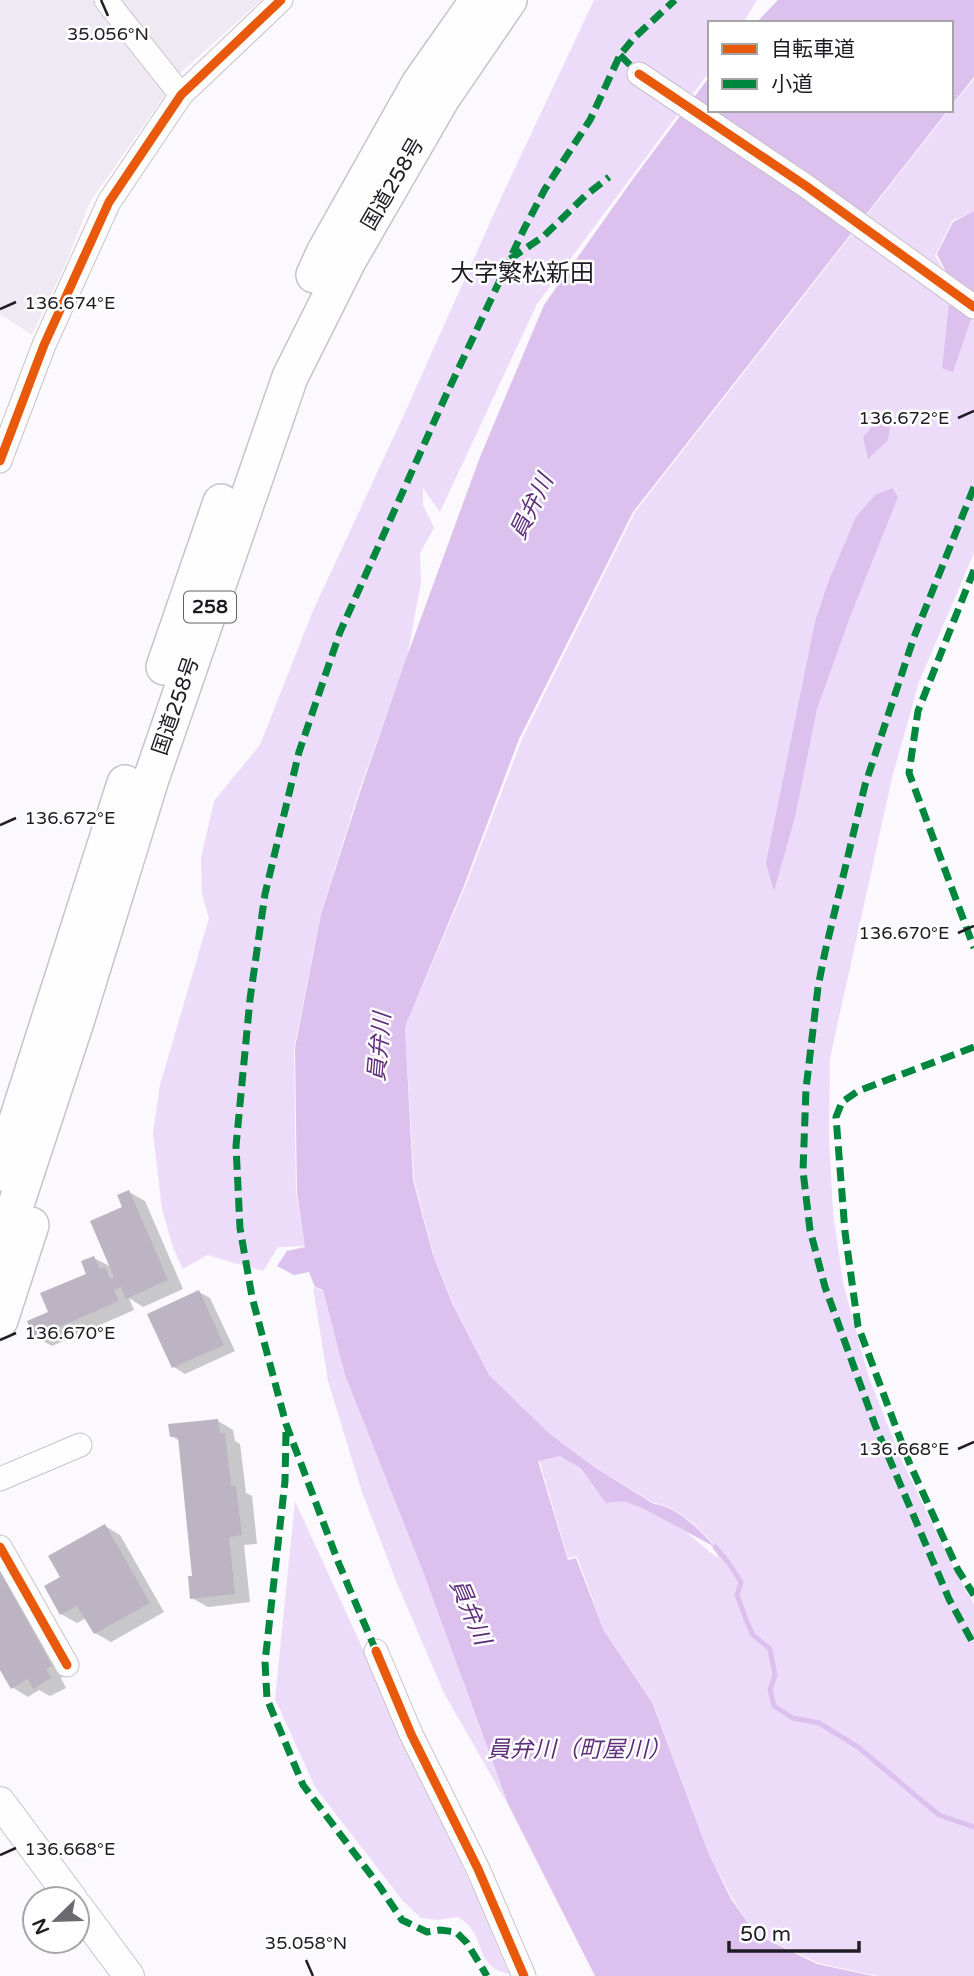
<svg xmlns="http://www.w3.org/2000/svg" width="974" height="1976" viewBox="0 0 974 1976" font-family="'Varela Round','Noto Sans JP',sans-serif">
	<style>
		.built { fill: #efe9f3 }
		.green { fill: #eddcf9 }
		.water { fill: #dcc0ee }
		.shadow { fill: #0003 }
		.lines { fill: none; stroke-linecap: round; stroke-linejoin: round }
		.stream { stroke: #dcc0ee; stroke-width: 5 }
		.building { fill: #bcb4c2 }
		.minor-casing { stroke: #c6c3c9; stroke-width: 25 }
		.major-casing { stroke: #c6c3c9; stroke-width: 32 }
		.highway-casing { stroke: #c6c3c9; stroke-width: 38 }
		.minor { stroke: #fefeff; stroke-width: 23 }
		.major { stroke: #fefeff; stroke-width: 30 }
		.highway { stroke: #fefeff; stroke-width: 35 }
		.quiet { stroke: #00873e; stroke-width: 7; stroke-dasharray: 14 7; stroke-linecap: butt }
		.cycleway-casing { stroke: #fff; stroke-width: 13 }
		.cycleway { stroke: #e8590c; stroke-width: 9 }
		.ticks { fill: none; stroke: #201c24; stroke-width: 2.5 }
		.labels { text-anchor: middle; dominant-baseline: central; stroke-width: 5; stroke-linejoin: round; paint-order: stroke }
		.shield { fill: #fff; stroke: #636066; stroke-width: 2 }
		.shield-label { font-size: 19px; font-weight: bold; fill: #201c24 }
		.street-label { font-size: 21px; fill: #201c24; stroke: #fff }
		.water-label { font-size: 23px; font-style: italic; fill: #5f2f7b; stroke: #fff }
		.quarter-label { font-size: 24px; fill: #201c24; stroke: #fff }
		.ticks-label { font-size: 18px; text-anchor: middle; fill: #201c24; stroke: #fff; stroke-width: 5; stroke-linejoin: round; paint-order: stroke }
	</style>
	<rect width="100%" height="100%" fill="#fbf9fd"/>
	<path class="built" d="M0 0H262L181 72 90 202 67 261 32 335 0 314Z"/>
	<path class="green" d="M594 0H757L743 23H710V71L537 304 440 512 423 488V505L434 528 420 553 421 582 407 658 359 791 321 913 294 1049 296 1192 305 1246 278 1247 263 1271 207 1255 183 1269 173 1248 162 1209 153 1133 160 1085 209 918 202 894 201 858 214 801 260 745 312 613 402 419 506 187Z
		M974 79V211L952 221 935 256 951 281 942 369 966 330 974 311V553L919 682 892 778 830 1058 829 1138 833 1212 843 1283 869 1378 902 1461 955 1571 974 1604V1976H878L818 1963 755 1933 732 1898 708 1852 652 1701 604 1631 577 1556 568 1558 539 1460 560 1455 581 1470 607 1503 625 1500 642 1508 685 1531 717 1558V1548C703 1531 677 1506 654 1503L594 1467 550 1434 489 1375 452 1302 434 1257 414 1180 405 1027 465 887 522 739 635 512 949 110H951V107Z
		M313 1287 323 1291 346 1377 422 1569 508 1805 444 1693 396 1581 362 1492 328 1381Z
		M295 1501 477 1898 509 1974C479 1967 485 1949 471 1928 468 1924 462 1920 458 1917L437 1920 421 1918 403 1901 315 1787 275 1699Z"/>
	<path class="water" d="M778 0H974V77L951 106V23H756Z
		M710 76V110H948L633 512 519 739 463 888 405 1027 413 1180 433 1255 452 1303 489 1375 550 1434 594 1467 654 1504C676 1506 701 1531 715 1547L642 1508 624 1501 606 1503 581 1469 560 1456 538 1461 568 1560 576 1558 604 1631 652 1702 708 1852 731 1899 756 1934 817 1964 873 1976H595L508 1804 422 1569 345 1375 323 1290 315 1287 309 1272 294 1275 277 1266 287 1251 305 1247 297 1193 295 1048 321 914 360 792 406 659 480 457 544 305 633 179Z
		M974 211V310L953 372 942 368 951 282 937 254 953 222Z
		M885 412 892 413 888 440 868 459 863 437Z
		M892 488 898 497 850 617 817 709 795 817 774 891 766 863 815 622 829 580 856 517 875 495Z"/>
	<path class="shadow" d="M129 1192 145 1201 183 1289 143 1307 129 1298 134 1310 52 1346 36 1337 51 1313 88 1274 94 1258 113 1268Z
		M199 1292 210 1298 235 1351 185 1374 174 1367Z
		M218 1421 233 1430 235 1441 240 1444 246 1493 252 1496 257 1544 244 1545 250 1602 208 1607 192 1598 194 1577 180 1441 171 1436Z
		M105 1526 120 1535 164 1612 111 1642 95 1633 86 1618 77 1623 61 1614 63 1578Z
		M0 1561 67 1675 61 1678 66 1688 50 1696 39 1690 28 1697 12 1687 0 1669Z"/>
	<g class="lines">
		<path class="stream" d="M715 1547 728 1562 741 1582 737 1595 747 1622 753 1635 770 1649 775 1675 770 1690 774 1706 793 1718 819 1723 858 1747 939 1815 974 1827"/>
	</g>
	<path class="building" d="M129 1190 168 1280 126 1299 121 1287 114 1290 119 1301 34 1338 27 1321 48 1312 40 1293 86 1274 81 1261 94 1256 100 1269 105 1267 110 1279 114 1277 90 1221 122 1207 117 1195Z
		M199 1290 224 1345 172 1368 147 1314Z
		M218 1419 220 1433H225L231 1486H236L242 1535 229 1537 235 1594 190 1599 188 1576H192L178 1437H170L168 1424Z
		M105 1524 150 1603 94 1634 77 1606 60 1615 44 1586 60 1577 48 1556Z
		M0 1571 52 1666 46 1669 51 1678 33 1689 28 1679 11 1689 0 1670Z"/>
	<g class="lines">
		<defs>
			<path id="minor" d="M106 0 181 95
				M639 74 806 186 974 307
				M0 461 44 345 109 202 181 95 281 0
				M0 1479 80 1445
				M0 1547 67 1665
				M376 1651 411 1734 478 1869 524 1976"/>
			<path id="major" d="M0 1802 72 1899
				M77 1906 129 1976"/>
			<path id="highway" d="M314 275 325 251 419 84 478 0
				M164 667 221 502
				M0 1173 125 783
				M0 1253 76 1022 151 779 290 377 348 261 442 98 509 0
				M0 1320 31 1225"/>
		</defs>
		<use href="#minor" class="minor-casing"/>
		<use href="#major" class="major-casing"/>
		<use href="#highway" class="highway-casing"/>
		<use href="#minor" class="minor"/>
		<use href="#major" class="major"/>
		<use href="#highway" class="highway"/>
		<path class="quiet" d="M620 55 639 74
			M510 259 544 236 585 196 609 177
			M974 487 914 637 865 785 825 952 818 987 806 1089 803 1171 810 1230 825 1287 875 1425 949 1599 974 1645
			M974 570 918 711 909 773 974 948
			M974 1047 858 1091 842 1102 836 1117 845 1232 858 1326 909 1462 958 1570 974 1595
			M286 1432 285 1481 265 1662 267 1699 303 1785 380 1887 402 1920 427 1932 440 1930 456 1932 467 1943 487 1976
			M376 1651 339 1564 286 1424 252 1297 240 1228 236 1146 250 999 265 894 299 752 340 632 447 393 524 229 545 189 590 120 620 55 634 38 675 0"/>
		<defs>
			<path id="cycleway" d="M639 74 806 186 974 307
				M0 461 44 345 109 202 181 95 281 0
				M0 1547 67 1665
				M376 1651 411 1734 478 1869 524 1976"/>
		</defs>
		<use href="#cycleway" class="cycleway-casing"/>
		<use href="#cycleway" class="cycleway"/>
	</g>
	<path class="ticks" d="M101 0 108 16M0 309 16 302M958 418 974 411M0 825 16 818M958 933 974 926M0 1340 16 1333M958 1449 974 1442M0 1855 16 1848M306 1960 313 1976"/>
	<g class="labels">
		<rect class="shield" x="184" y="591.5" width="52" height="31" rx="5"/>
		<g class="shield-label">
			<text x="210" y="607">258</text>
		</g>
		<g class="street-label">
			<text transform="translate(393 184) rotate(-60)">国道258号</text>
			<text transform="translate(176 706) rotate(-71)">国道258号</text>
		</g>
		<g class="water-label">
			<text transform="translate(532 507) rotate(-64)">員弁川</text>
			<text transform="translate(380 1047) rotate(-85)">員弁川</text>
			<text transform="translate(470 1612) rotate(67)">員弁川</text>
			<text x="579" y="1750">員弁川（町屋川）</text>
		</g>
		<g class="quarter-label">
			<text x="522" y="273">大字繁松新田</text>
		</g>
	</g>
	<g class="ticks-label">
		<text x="108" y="40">35.056°N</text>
		<text x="70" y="309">136.674°E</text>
		<text x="904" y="424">136.672°E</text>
		<text x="70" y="824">136.672°E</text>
		<text x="904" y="939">136.670°E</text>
		<text x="70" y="1339">136.670°E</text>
		<text x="904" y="1455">136.668°E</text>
		<text x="70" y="1855">136.668°E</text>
		<text x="306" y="1949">35.058°N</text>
	</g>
	<rect x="708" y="21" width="245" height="91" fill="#ffffff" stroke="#a6a4a7" stroke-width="2"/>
	<rect x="722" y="44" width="35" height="10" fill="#e8590c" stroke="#a6a4a7" stroke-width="2"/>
	<text x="771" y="56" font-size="21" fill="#201c24">自転車道</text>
	<rect x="722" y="79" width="35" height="10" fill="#00873e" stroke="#a6a4a7" stroke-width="2"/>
	<text x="771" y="91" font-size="21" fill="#201c24">小道</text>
	<g transform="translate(56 1920) rotate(247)"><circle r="33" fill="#ffffff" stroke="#a6a4a7" stroke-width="2"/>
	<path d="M0-5L12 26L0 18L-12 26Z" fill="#6d6970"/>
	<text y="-10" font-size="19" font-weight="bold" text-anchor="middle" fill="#201c24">N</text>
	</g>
	<path d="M729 1941v10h130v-10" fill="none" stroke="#201c24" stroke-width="3.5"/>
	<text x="740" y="1941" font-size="21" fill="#201c24" stroke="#ffffff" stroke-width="5" paint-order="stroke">50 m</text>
</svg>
